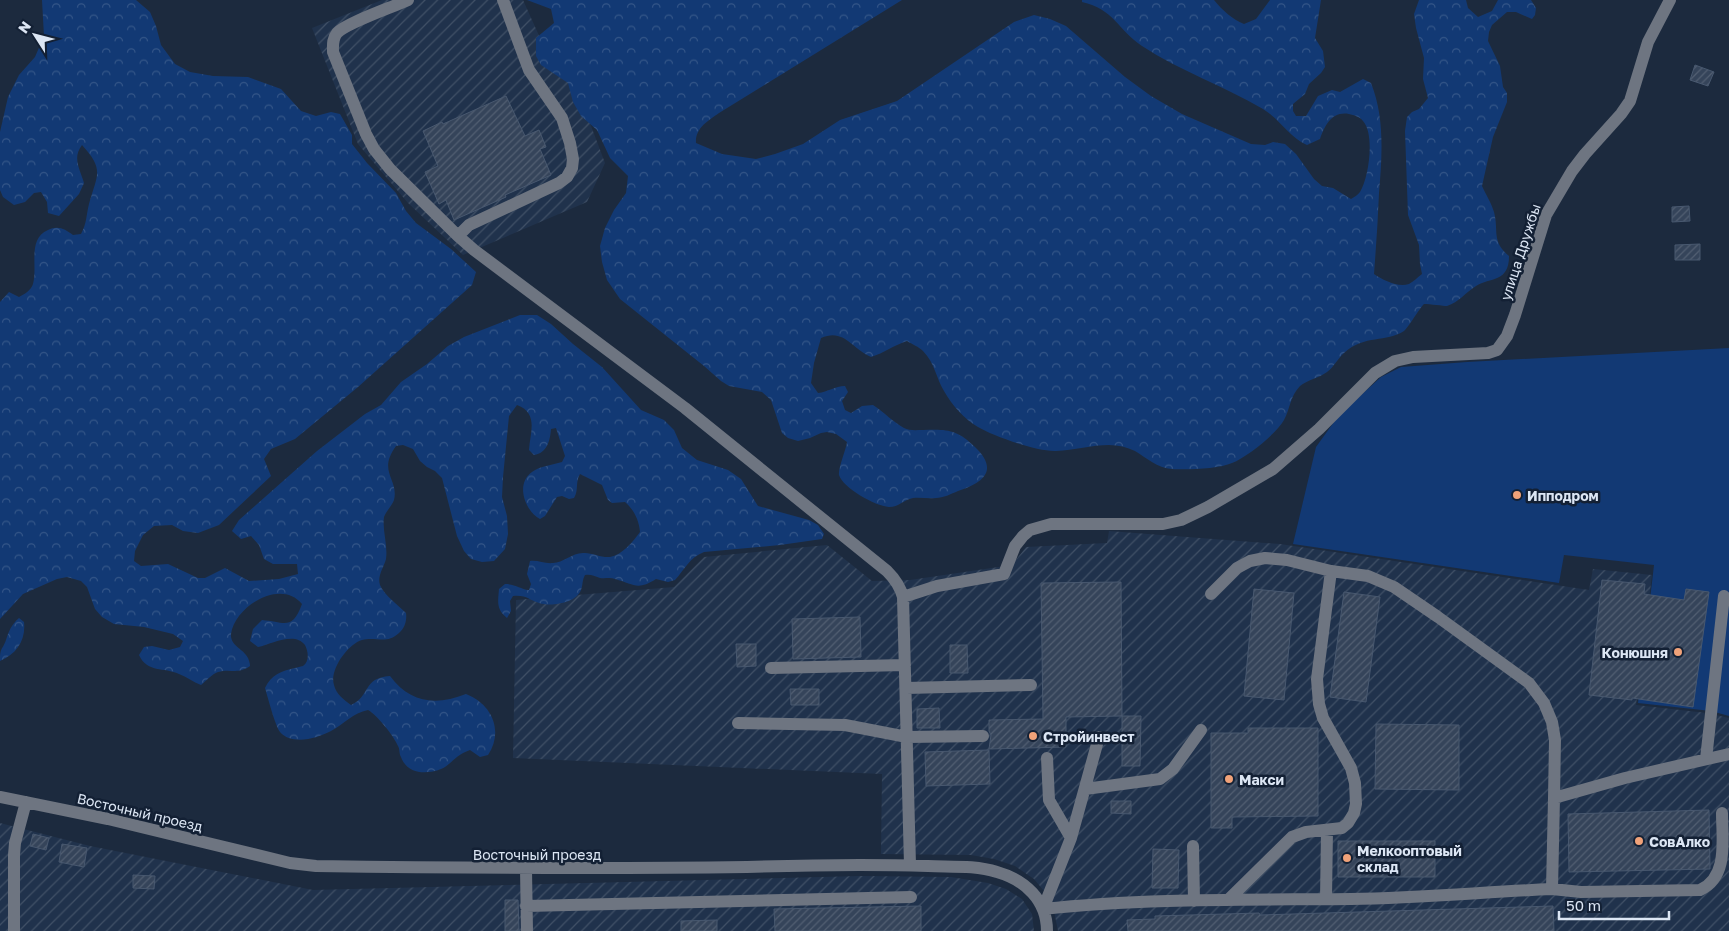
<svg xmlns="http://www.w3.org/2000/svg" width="1729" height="931" viewBox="0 0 1729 931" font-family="'Golos Text',sans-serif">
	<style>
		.industrial { fill: url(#industrial-furrows) }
		.forest { fill: url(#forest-crowns) }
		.green { fill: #123974 }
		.building { fill: url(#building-hatch); stroke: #48586f }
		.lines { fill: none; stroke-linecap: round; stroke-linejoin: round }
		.minor { stroke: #6e7581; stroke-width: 12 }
		.poi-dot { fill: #f0a279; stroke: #132034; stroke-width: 2 }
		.labels { text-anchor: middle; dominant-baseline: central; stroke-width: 5; stroke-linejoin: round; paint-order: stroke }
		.street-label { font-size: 14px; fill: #dce6f4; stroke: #132034 }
		.poi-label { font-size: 14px; font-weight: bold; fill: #dce6f4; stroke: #132034; text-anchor: start }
	</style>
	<defs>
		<pattern id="industrial-furrows" width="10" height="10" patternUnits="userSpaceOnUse" patternTransform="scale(1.25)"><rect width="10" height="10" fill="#20324c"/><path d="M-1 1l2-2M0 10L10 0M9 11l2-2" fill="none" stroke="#405066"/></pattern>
		<pattern id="forest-crowns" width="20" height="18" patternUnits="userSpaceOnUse" patternTransform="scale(1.25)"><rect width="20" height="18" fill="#123974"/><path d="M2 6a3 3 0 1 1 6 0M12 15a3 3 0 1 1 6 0" fill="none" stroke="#345688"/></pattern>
		<pattern id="building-hatch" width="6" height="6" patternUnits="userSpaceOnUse" patternTransform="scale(1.25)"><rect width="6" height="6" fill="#35445a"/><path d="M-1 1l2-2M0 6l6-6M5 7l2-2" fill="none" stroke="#525f72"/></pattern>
	</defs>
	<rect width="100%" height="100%" fill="#1c2a3e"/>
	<path class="industrial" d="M382 0H523L541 40 556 33 605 163 587 202 463 255 408 203 358 144 312 28Z
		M1109 531 1280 544 1589 590 1593 569 1652 575 1636 705 1707 713 1729 718V931H1058L1054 911 1049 897 1034 879 1015 866 994 859 971 855 881 854 882 774 513 758 516 600 674 587 704 557 827 545 872 581 910 580 1012 565 1026 547 1107 543Z
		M0 823 90 846 313 890 861 876 951 877 988 883 1006 889 1022 899 1032 914 1034 931H0Z"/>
	<path class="forest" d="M42 0H136L150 12 156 26 161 45 175 64 190 72 213 76 248 77 281 89 301 111 316 116 331 112 340 114 352 135V144L367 163 396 193 406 211 416 223 451 249 476 272 472 285 358 387 295 439 271 449 264 459 271 476 219 525 198 533 183 531 172 525 154 526 143 535 135 551 134 561 141 566 168 564 198 578H205L225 568 249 581 279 579 298 574 297 564H273L264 559 259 545 251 536 241 539 232 531 239 520 317 451 365 414 381 405 401 382 427 364 448 346 464 337 520 315H537L551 324 573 344 602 367 641 410 664 420 674 430 682 448 697 460 728 470 741 479 758 506 809 520 818 525 824 534 822 539 780 545 704 552C689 558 685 569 675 580L668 582 656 579C637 591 634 584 615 579 610 577 605 579 600 578 594 576 591 574 585 575 582 580 583 585 581 590 576 603 551 607 539 603 528 600 528 595 513 596L510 601 511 611 507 618C496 609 498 602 499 589L505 584C516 584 520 589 529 590L531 584 527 574 530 561C538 560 545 564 553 563 563 563 572 553 583 553 591 552 601 558 610 557 622 555 633 542 640 532 639 520 634 510 625 502L612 503 608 500 602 485 580 474C575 482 579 490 574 498L569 499 562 496 557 497 545 516 540 519C525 511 515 484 532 472 540 466 552 465 562 462L565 456 556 428 551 429C550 441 547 453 534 455L529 450C530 433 539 413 517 405L509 416 503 477 502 497 507 516 508 534 505 549 494 561 482 562 471 559 464 551 457 536 442 478 435 471 427 467 420 461 413 449 403 445 396 446C377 472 399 479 394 500 392 506 386 511 384 517 382 530 388 545 386 559 384 567 377 576 380 585 384 595 398 605 406 613 407 620 405 628 399 633 386 645 376 636 362 640 348 644 329 670 334 685 336 694 344 700 351 705 371 696 362 678 390 676 410 703 436 706 466 694 492 704 504 731 488 755L480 757 470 750C455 755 451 765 441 769 426 775 407 774 401 757 399 754 400 749 398 746 394 736 377 715 368 710 353 713 344 724 331 731 318 738 292 746 280 732 275 725 268 698 265 688 271 675 281 671 295 668 298 667 300 667 303 666 310 661 308 651 305 645 295 631 271 644 258 647L250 641 253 629 262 620C285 622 292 631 302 604 281 578 235 606 231 634 230 646 244 649 248 658 249 661 250 663 250 666 237 675 231 668 218 672 212 674 206 681 201 685 193 682 187 677 179 674 164 667 147 673 139 655L144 647 152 646 169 650 180 647 183 641 173 634 144 627 114 624 102 617 95 609 87 587 81 581 67 577 57 579 23 594 0 619V302L9 292 19 297C25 294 31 290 33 284 38 266 27 239 48 230 58 225 65 229 73 235L81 234C87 223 86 216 89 204 97 175 105 170 82 145 72 158 80 169 84 183L79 194 59 216 48 213 47 202 41 192 34 193 25 202 14 205 3 197 0 190V132L8 97 19 75 35 57 44 36Z
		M527 0H902L719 113C708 121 695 128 696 143L722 154 756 159 775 154 803 144 840 120 897 101 1014 22 1034 15 1050 19 1066 26 1125 77 1151 96 1182 114 1251 144 1265 145 1273 142 1285 144 1296 154 1314 179 1322 186 1333 188 1351 199C1354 197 1358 195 1360 192 1369 178 1375 134 1363 121 1360 117 1354 115 1349 114 1332 111 1325 125 1320 139L1307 145C1289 137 1281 120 1263 109 1224 86 1180 71 1142 46 1117 29 1114 9 1082 2V0H1214C1223 11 1232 19 1244 24L1256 19 1270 0H1321L1315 38 1323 51 1325 67 1321 73 1309 84 1305 94 1293 104V111L1296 116H1306L1318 96 1332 90 1340 92 1363 79 1371 83C1385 118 1382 156 1379 193 1378 220 1376 247 1374 274 1383 280 1398 288 1409 284 1413 282 1418 277 1422 274L1420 264 1419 245 1408 215 1405 131 1407 117 1412 112 1419 109 1428 98 1423 79 1424 58 1416 28 1414 14 1419 0H1466L1468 8 1478 17 1492 11 1498 0H1531L1536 8 1535 15 1532 19 1516 12H1507L1492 25 1489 32 1488 41 1500 66 1503 87 1507 93V102L1493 137 1482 186C1486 195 1491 202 1494 212 1499 231 1491 241 1509 256 1509 283 1490 277 1476 286 1465 293 1459 302 1447 306 1444 306 1430 304 1424 304 1419 309 1408 328 1404 331 1386 343 1365 334 1344 353 1338 358 1334 367 1327 372 1319 378 1307 380 1300 386 1290 396 1290 409 1284 420 1276 434 1247 457 1232 463 1219 469 1186 470 1172 469 1157 468 1147 458 1135 451 1127 447 1118 445 1109 445 1092 445 1074 450 1056 451 1038 452 993 436 978 427 964 419 952 405 944 391 936 378 935 363 923 351 919 347 912 344 907 341 894 345 884 353 871 357 851 348 844 328 821 338L814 363 811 383 818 393C828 392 835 386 845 386L848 392 842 401 845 410 851 413 862 406 873 405C884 412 893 422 904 428 909 431 917 430 923 430 946 429 957 429 975 447 1000 471 982 483 958 491 951 494 943 498 936 498 928 499 921 497 913 498 903 500 899 507 889 507 875 506 843 488 839 475 838 468 846 450 847 442L836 434 827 432 821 433 810 438 798 441 788 438 782 433 771 400 762 392 729 386 721 381 704 366 620 299 607 280 602 262 600 246 605 228 614 210 626 193 628 176 610 158 597 130 581 116 573 102 568 83 541 65 536 56V38L554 23 551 9Z
		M19 618 24 622C26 640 17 654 0 661 0 647 2 651 6 640 9 631 11 625 19 618Z"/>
	<path class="green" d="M1729 348V716L1711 711 1638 703 1654 565 1564 555 1559 583 1293 544 1316 447 1339 415 1381 377 1401 367 1467 362Z"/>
	<path class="building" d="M1695 65 1714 72 1708 86 1690 80Z
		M506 96 525 136 539 130 546 147 540 149 551 175 505 195 506 197 454 220 446 200 439 204 425 172 438 166 423 131 442 122 443 124Z
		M1689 206 1690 221 1672 222V207Z
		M1700 244V260H1675V245Z
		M1602 580 1645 584 1644 594 1684 600 1686 589 1709 592 1693 707 1632 698V700L1589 695Z
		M1121 582 1122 716 1066 717V747L989 749 991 735 989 731V720L1043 719 1041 583Z
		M1254 589 1294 593 1284 700 1244 696Z
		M1344 592 1380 597 1366 702 1330 697Z
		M860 617 861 657 793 659 792 619Z
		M736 644H756V666L737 667Z
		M950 645H967L968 673H950Z
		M790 689H819V705H791Z
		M939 708 940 728H917V709Z
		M1122 716H1141L1140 766H1122Z
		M1376 724 1459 725V790L1375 789Z
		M1248 728H1318V816L1232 817V828H1211V733H1248Z
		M989 750 990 784 926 786 925 752Z
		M1111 801H1131V814L1111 813Z
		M1709 810 1710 869 1569 872 1568 814Z
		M33 834 49 838 46 850 30 846Z
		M1338 841H1435V877H1338Z
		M62 844 87 848 84 867 59 862Z
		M1153 849 1179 850 1178 888H1152Z
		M133 875 155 876 154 889 133 888Z
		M505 900H518L519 931H505Z
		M921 906V931H775L774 909Z
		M1553 906 1554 931H1128L1127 920 1155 919V916L1259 913 1260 915Z
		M717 920V931H681V921Z"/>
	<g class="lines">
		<path class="minor" d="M408 0C393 7 346 23 337 33 332 39 333 46 333 52L366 134 374 149 390 169 458 236 474 250 685 408 887 571C895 579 900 586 903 597L910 865
			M458 236 469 225 559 183 567 177 572 168 573 159 570 143 562 118 529 70 503 0
			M1211 594 1237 568 1250 561 1265 558 1287 560 1331 571 1368 576 1394 587 1438 617 1529 683 1544 703 1552 722 1555 740 1554 798
			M903 597 937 586 1004 574 1015 546 1023 536 1030 530 1051 524H1163L1181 520 1208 507 1273 469 1319 429 1375 373 1395 361 1413 357 1488 353 1497 350 1507 336 1515 315 1546 215 1572 171 1585 154 1621 114 1630 101 1648 42 1670 0
			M771 668 905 665
			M906 688 1031 685
			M738 723 845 725 907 737 983 736
			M1099 737 1071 838 1043 909C1145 898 1248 900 1351 899 1418 898 1485 892 1552 889L1581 892 1700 890C1729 877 1722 839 1722 813
			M1047 758 1049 800 1071 838
			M1706 759 1724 596
			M1085 789 1160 779 1173 769 1201 730
			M0 797 108 819 290 863 316 866C459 868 603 869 747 867 807 865 868 864 928 866 950 867 975 865 997 872 1025 880 1047 900 1047 931
			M1193 846 1194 901
			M526 869 527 931
			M1552 889 1554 798 1625 778 1729 754
			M1229 899 1292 837 1306 832 1342 828 1348 823 1354 813 1356 804 1355 783 1351 768 1323 718 1319 704 1317 679 1331 571
			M1326 899 1327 830
			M526 906 911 897
			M14 931V855L15 843 26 802"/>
	</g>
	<g class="poi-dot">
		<circle cx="1517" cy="495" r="5"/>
		<circle cx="1678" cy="652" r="5"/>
		<circle cx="1033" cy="736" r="5"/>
		<circle cx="1229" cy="779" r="5"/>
		<circle cx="1639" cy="841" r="5"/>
		<circle cx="1347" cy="858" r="5"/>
	</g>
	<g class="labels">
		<g class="street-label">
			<text transform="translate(1520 252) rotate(-72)">улица Дружбы</text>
			<text transform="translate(140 812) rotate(13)">Восточный проезд</text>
			<text x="537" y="854">Восточный проезд</text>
		</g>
		<g class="poi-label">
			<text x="1527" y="495">Ипподром</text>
			<text x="1668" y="652" text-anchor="end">Конюшня</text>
			<text x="1043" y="736">Стройинвест</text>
			<text x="1239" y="779">Макси</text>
			<text x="1649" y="841">СовАлко</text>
			<text x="1357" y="850">Мелкооптовый<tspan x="1357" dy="16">склад</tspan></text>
		</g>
	</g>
	<g transform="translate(35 35) rotate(306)" stroke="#132034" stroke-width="4" paint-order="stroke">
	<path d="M0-4L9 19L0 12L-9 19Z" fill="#dce6f4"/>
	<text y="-8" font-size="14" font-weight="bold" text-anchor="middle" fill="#dce6f4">N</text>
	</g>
	<path d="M1559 911v8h110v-8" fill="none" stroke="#dce6f4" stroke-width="2.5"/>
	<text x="1566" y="911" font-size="15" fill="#dce6f4" stroke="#132034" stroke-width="4" paint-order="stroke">50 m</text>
</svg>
